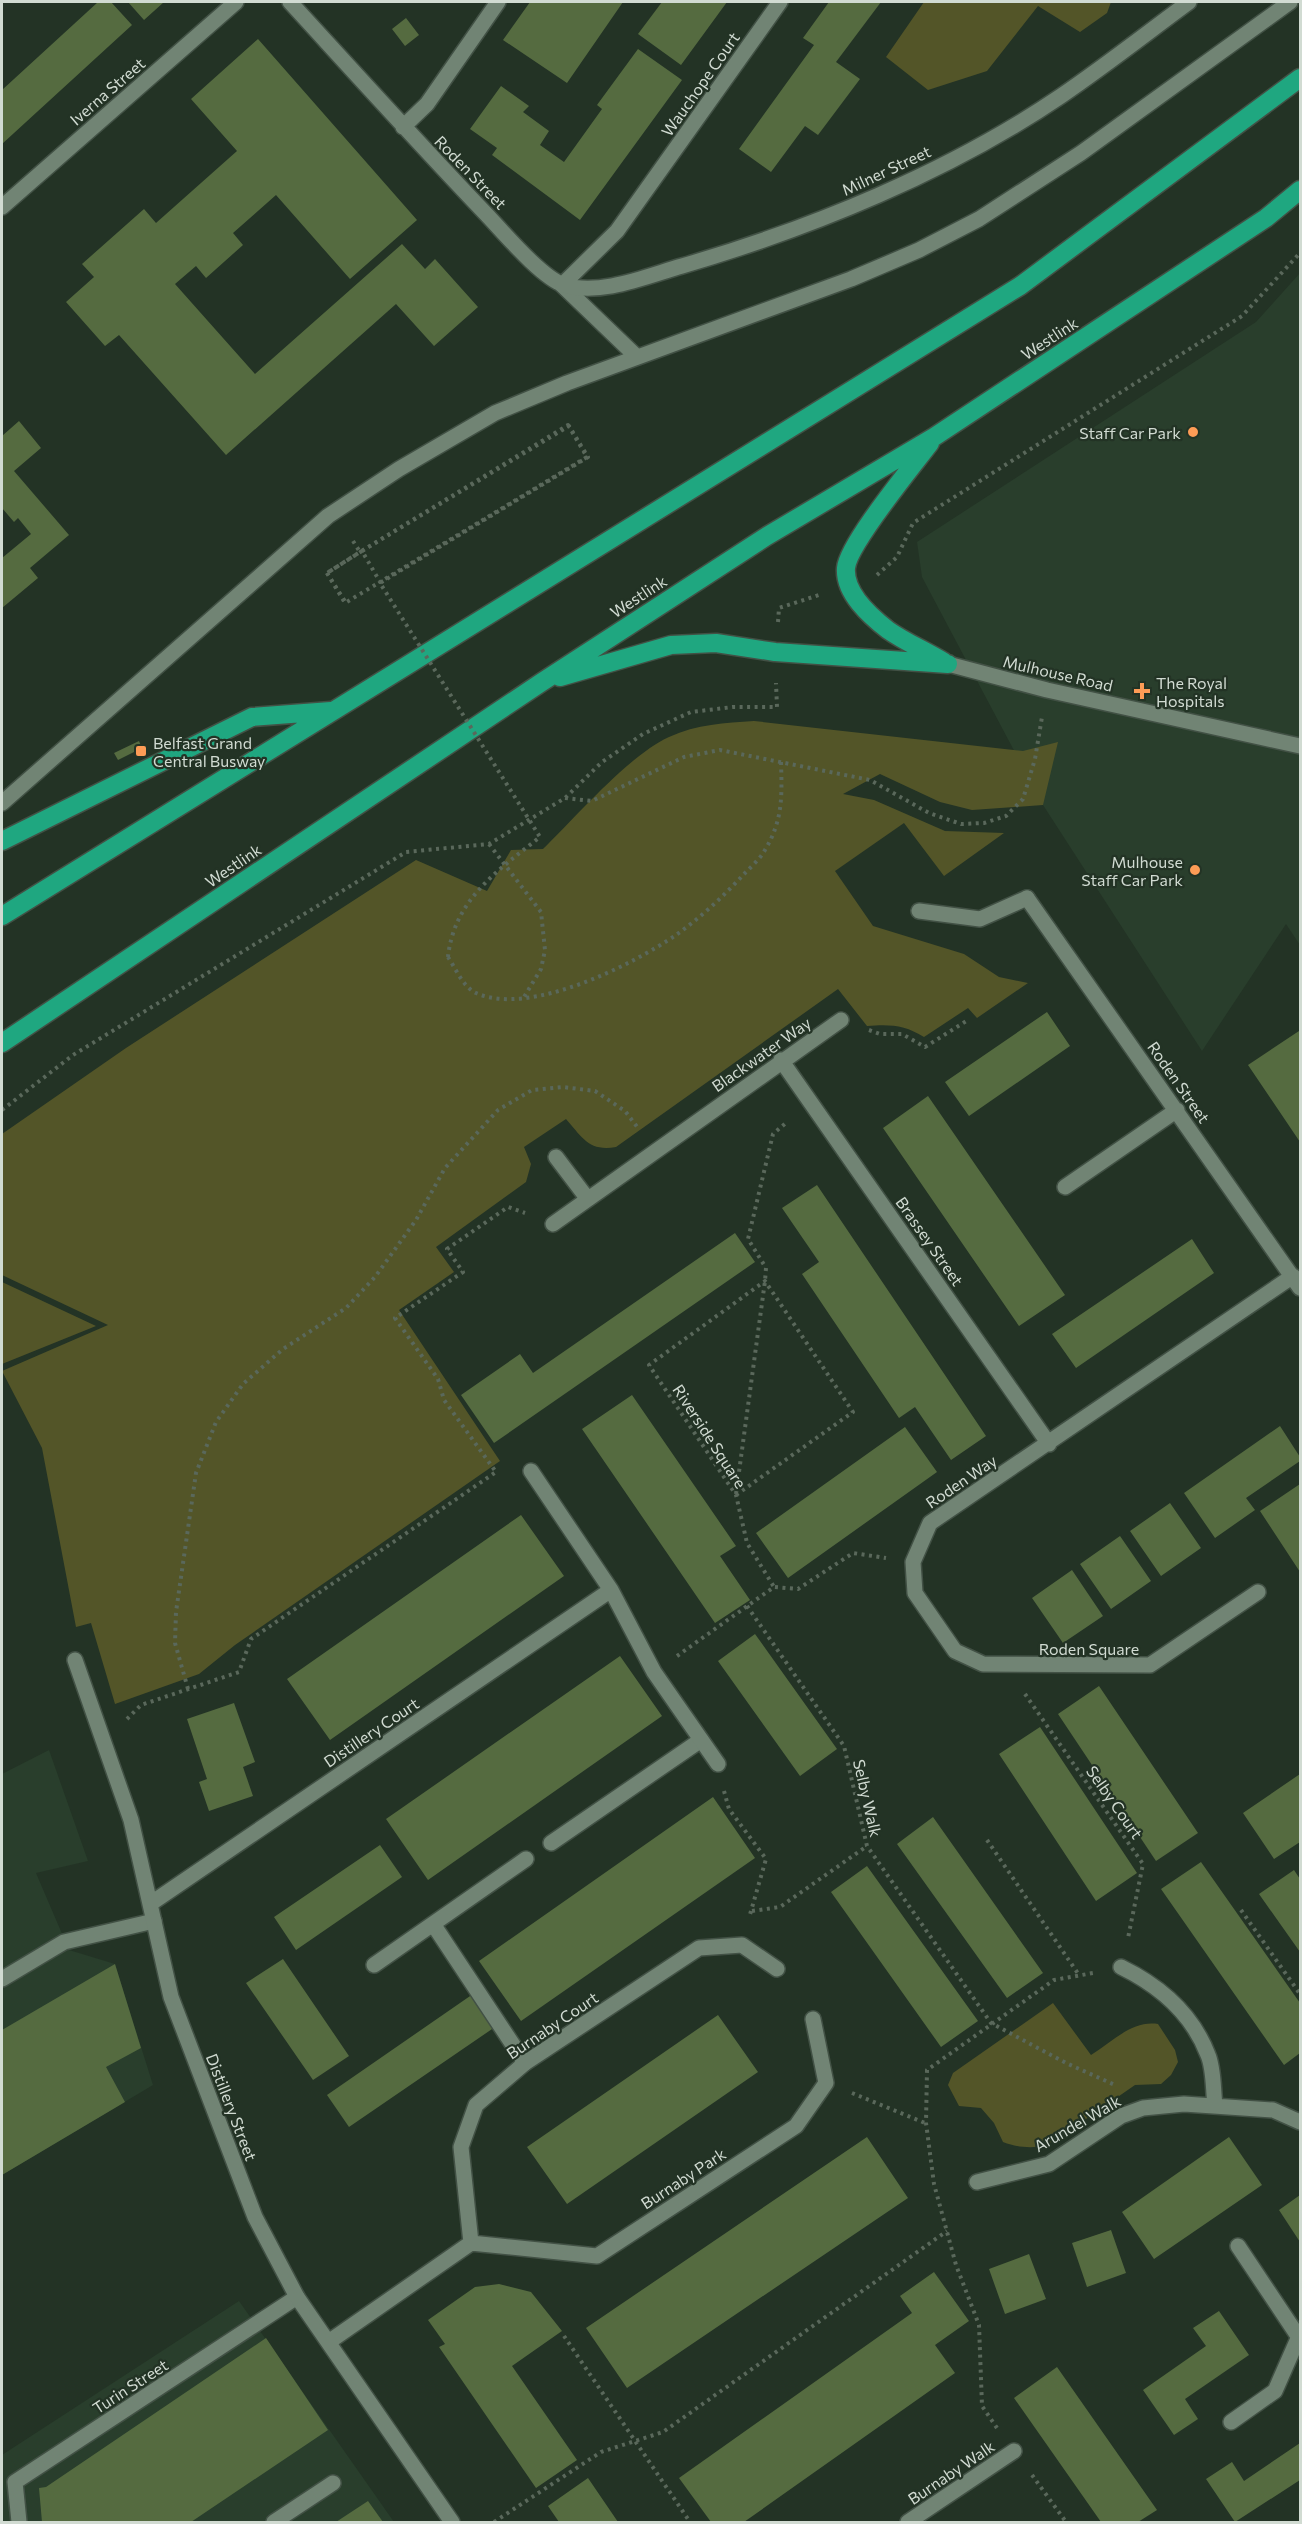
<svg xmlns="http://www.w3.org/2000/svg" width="1302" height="2524" viewBox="0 0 1302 2524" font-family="Commissioner,sans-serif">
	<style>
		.built { fill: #293e2c }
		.green { fill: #535528 }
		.building { fill: #556b40 }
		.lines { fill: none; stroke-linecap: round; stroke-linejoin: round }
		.lane-casing { stroke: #425145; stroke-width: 18 }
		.street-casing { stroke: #425145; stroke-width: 18 }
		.highway-casing { stroke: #425145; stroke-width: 21 }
		.path { stroke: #5a685b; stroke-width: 4; stroke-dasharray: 3 4.5; stroke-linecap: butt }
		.lane { stroke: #718474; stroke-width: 15 }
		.street { stroke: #718474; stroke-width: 15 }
		.highway { stroke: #1fa780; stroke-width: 18 }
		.path-bridge { stroke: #5a685b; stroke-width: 4; stroke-dasharray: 3 4.5; stroke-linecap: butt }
		.poi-dot { fill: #fd9c56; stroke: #233325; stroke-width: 2 }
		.labels { text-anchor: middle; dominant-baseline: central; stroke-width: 4.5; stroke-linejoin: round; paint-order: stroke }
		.street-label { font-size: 16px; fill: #d1dbd2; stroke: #233325 }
		.poi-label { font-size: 16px; fill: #d1dbd2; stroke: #233325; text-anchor: end }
	</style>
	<rect width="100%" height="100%" fill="#233325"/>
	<path class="built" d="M1300 273V945L1286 924 1202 1051 1043 805 922 577 917 542 1256 322Z
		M49 1750 88 1861 36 1873 69 1950 115 1964 153 2085 2 2175V1774Z
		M239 2301 394 2522H2V2455Z"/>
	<path class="green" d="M924 2H1111L1107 13 1080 32 1038 6 987 71 928 90 886 57Z
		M754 721 1023 751 1058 742 1043 805 972 810 940 802 880 774 843 794 874 800 945 831 1004 833 944 876 904 823 835 871 873 926 964 954 999 977 1028 983 977 1018 968 1008 924 1037C905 1025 890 1024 867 1026L838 989 616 1147C589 1152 582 1137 566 1119L524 1147 531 1164 526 1182 436 1247 454 1272 399 1310 500 1461 235 1645 199 1674 115 1704 91 1623 76 1627 42 1448 2 1371 108 1325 2 1275V1134L126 1048 416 860 487 891 511 850 543 849C577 816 628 756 669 737 697 724 725 723 754 721Z
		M2 1282 96 1326 2 1364Z
		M1053 2003 1091 2055C1112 2042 1132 2020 1158 2024L1175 2050 1178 2062 1171 2075 1161 2084 1135 2085 1047 2146C1030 2148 1019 2148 1003 2142L994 2123 981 2108 959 2106 948 2085 953 2073Z"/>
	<path class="building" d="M98 2H111L132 25 2 144V90Z
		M128 2H164L144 20Z
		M530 2H623L567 83 503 40Z
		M662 2H727L681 65 638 34Z
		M829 2H881L836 62 860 79 818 135 805 126 771 172 739 149 814 45 803 38Z
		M406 18 419 35 405 46 392 29Z
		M258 39 417 220 350 279 276 195 233 233 243 245 206 278 196 266 175 284 255 374 402 244 425 269 435 259 478 307 434 346 396 304 226 455 119 335 105 346 66 302 94 277 82 264 144 209 156 223 237 151 191 99Z
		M638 49 682 80 580 220 492 155 497 148 470 129 501 86 529 106 523 112 549 131 540 145 564 162 602 109 597 105Z
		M19 421 41 448 14 471 69 535 30 568 38 578 2 608V558L31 534 18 518 14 522 2 508V436Z
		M139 741 142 748 118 760 114 753Z
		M1047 1012 1070 1046 969 1116 945 1082Z
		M1299 1031 1300 1033V1142L1248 1065Z
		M928 1096 1065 1295 1019 1326 883 1128Z
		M817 1185 986 1436 951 1460 915 1407 899 1418 802 1274 819 1262 782 1208Z
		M735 1233 755 1262 494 1443 461 1395 520 1354 533 1373Z
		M1192 1239 1214 1273 1076 1368 1052 1334Z
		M632 1395 736 1546 720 1556 750 1600 715 1623 582 1429Z
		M1280 1426 1300 1457V1461L1246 1498 1255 1510 1215 1538 1184 1493Z
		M905 1427 937 1472 788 1578 756 1533Z
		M1300 1484V1572L1260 1511Z
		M1170 1503 1201 1548 1161 1576 1130 1531Z
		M521 1515 564 1576 330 1740 287 1679Z
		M1120 1536 1151 1581 1111 1609 1080 1564Z
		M1072 1570 1103 1616 1063 1643 1032 1598Z
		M755 1634 837 1749 800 1776 718 1661Z
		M620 1656 662 1716 428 1880 386 1819Z
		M1099 1686 1198 1833 1156 1861 1058 1714Z
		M234 1703 255 1762 243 1767 253 1796 209 1811 199 1782 207 1779 187 1719Z
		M1040 1727 1137 1873 1096 1901 999 1754Z
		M1300 1774V1842L1274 1859 1243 1813Z
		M713 1797 755 1858 521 2021 479 1961Z
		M933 1817 1043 1973 1007 1998 897 1844Z
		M380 1845 402 1877 296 1950 274 1917Z
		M1201 1862 1300 2003V2053L1284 2065 1161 1889Z
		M867 1866 978 2021 941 2047 831 1892Z
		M1294 1870 1300 1879V1952L1259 1894Z
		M283 1959 349 2056 313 2080 246 1983Z
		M115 1964 141 2048 106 2067 125 2102 2 2175V2030Z
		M473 1994 495 2027 349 2127 327 2095Z
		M718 2015 758 2072 567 2204 527 2147Z
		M867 2137 908 2198 627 2388 586 2328Z
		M1229 2137 1262 2185 1154 2259 1122 2212Z
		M1300 2195V2242L1279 2210Z
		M1111 2230 1126 2273 1087 2287 1072 2243Z
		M1029 2254 1046 2299 1005 2314 989 2269Z
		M934 2272 969 2321 935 2345 955 2373 744 2522H711L679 2478 912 2313 900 2296Z
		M499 2284 531 2292 562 2331 512 2366 577 2460 536 2488 439 2347 445 2344 428 2320 475 2287Z
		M1219 2311 1249 2355 1185 2399 1198 2419 1174 2435 1143 2390 1206 2346 1193 2328Z
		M266 2338 328 2430 191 2522H42L39 2488 46 2487Z
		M1057 2367 1157 2510 1138 2522H1101L1014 2398Z
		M1300 2443V2480L1235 2522 1206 2479 1232 2462 1244 2481Z
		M588 2478 618 2522H559L548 2506Z
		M368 2501 383 2522H336Z"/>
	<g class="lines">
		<defs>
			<path id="lane" d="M562 285 637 357
				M2 803 328 516 399 469 495 413 567 383 851 279 919 250 979 219 1081 153 1290 2
				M919 911 980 919 1027 898
				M551 1843 701 1740
				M433 1924 525 2063
				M374 1965 526 1859
				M2 1979 64 1942 154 1921
				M19 2522 15 2482 297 2297
				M274 2522 333 2483"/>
			<path id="street" d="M290 2C355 73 420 145 487 215 504 233 542 278 564 285 601 296 647 276 682 266 812 228 949 172 1061 96 1105 66 1147 33 1189 2
				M403 127 427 104 498 2
				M2 207 236 2
				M562 285 617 231 780 2
				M948 664 1047 690 1300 746
				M1027 898 1300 1288
				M781 1060 1049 1444
				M556 1157 587 1198
				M1065 1187 1177 1110
				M553 1224 841 1020
				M531 1471 611 1590 654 1672 718 1764
				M1258 1592 1150 1665 983 1664 955 1651 915 1593 913 1562 930 1523 1293 1276
				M75 1660 131 1820 171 1997 255 2217 297 2297 452 2522
				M150 1904 611 1590
				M1121 1967C1160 1986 1192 2013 1208 2055 1214 2069 1213 2090 1215 2105
				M977 2182 1049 2164 1121 2116 1143 2108 1184 2104 1273 2110 1300 2122
				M471 2243 461 2147 476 2105 525 2063 699 1948 742 1945 777 1969
				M471 2243 597 2256 796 2126 826 2083 813 2019
				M1238 2246 1298 2336
				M330 2341 471 2243
				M1231 2422 1275 2391 1300 2334
				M908 2522 1014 2451"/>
			<path id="highway" d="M930 443C912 467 848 544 846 568 844 593 870 616 888 630 905 642 926 651 944 662
				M560 677 671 645 716 643 775 652 948 664
				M2 841 252 717 331 711
				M2 916 1020 286 1300 78
				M2 1043 542 682 767 536 934 437 1266 218 1300 190"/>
		</defs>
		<use href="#lane" class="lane-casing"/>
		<use href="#street" class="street-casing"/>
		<use href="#highway" class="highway-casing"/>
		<path class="path" d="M568 425 587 457 380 582 362 551 327 573 360 552Z
			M353 541 360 552
			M327 573 345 603 380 582
			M877 575 897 557 913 523 1242 316 1300 253
			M778 622 779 608 819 595
			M565 798 592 801 684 757 720 750 870 780 929 813 961 824 984 823 1006 816 1023 799 1035 759 1042 717
			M489 844 541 912 545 950 541 969 524 997
			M448 957C456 969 463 987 476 993 529 1017 632 965 676 935 700 918 724 896 744 874 751 867 760 859 765 850 783 820 782 796 781 762
			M869 1030 880 1034H902L925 1047 968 1020
			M2 1110 73 1055 406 852 489 844 565 798 602 762 643 734 691 712 733 707H777L776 683
			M736 1494 765 1281 766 1268 748 1239 773 1134 787 1122
			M736 1495 853 1412 765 1281 649 1365 736 1495 747 1543 774 1587
			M747 1606 844 1746 867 1846 991 2023 1066 2063 1115 2085
			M677 1656 774 1587 798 1589 853 1553 886 1558
			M188 1689 175 1643 176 1612 196 1473 216 1422 243 1384 283 1349 346 1308 375 1277 416 1220 445 1168 498 1110 532 1090 563 1087 595 1091 625 1111 638 1128
			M1025 1694 1143 1864 1128 1938
			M127 1719 141 1705 239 1672 251 1639 496 1472 444 1400 438 1379 395 1318 463 1272 447 1249 508 1207 525 1213
			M724 1791 729 1809 766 1859 749 1918
			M987 1840 1079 1975
			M1241 1910 1300 1994
			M752 1911 780 1907 867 1846
			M852 2093 925 2123
			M564 2336 690 2522
			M997 2428 982 2406 979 2325 956 2265 934 2184 926 2123 927 2070 1054 1980 1093 1973
			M1032 2475 1066 2522
			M494 2522 601 2452 663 2432 947 2231"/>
		<use href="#lane" class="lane"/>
		<use href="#street" class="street"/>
		<use href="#highway" class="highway"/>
		<path class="path-bridge" d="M362 551 569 426 588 457 380 583 540 837C497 871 454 900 448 957
			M327 573 346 603"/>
	</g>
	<g class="poi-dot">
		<circle cx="1193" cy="432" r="6"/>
		<path d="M1139 682h6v6h6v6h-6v6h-6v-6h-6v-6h6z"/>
		<rect x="135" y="745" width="12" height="12" rx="3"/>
		<circle cx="1195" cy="870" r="6"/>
	</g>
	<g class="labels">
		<g class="street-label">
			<text transform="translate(700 84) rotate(-55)">Wauchope Court</text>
			<text transform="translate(107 91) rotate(-41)">Iverna Street</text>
			<text transform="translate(886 170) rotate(-25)">Milner Street</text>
			<text transform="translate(471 172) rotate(46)">Roden Street</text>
			<text transform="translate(1049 338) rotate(-33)">Westlink</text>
			<text transform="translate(638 596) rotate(-33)">Westlink</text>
			<text transform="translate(1058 673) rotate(13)">Mulhouse Road</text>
			<text transform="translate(233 865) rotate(-34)">Westlink</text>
			<text transform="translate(761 1054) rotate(-35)">Blackwater Way</text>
			<text transform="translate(1179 1082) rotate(55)">Roden Street</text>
			<text transform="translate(930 1241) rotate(55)">Brassey Street</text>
			<text transform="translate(710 1436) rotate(57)">Riverside Square</text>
			<text transform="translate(961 1481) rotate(-34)">Roden Way</text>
			<text x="1089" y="1648">Roden Square</text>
			<text transform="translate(371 1732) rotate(-34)">Distillery Court</text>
			<text transform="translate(868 1798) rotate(77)">Selby Walk</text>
			<text transform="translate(1115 1802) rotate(55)">Selby Court</text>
			<text transform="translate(552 2025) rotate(-34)">Burnaby Court</text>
			<text transform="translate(232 2107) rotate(69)">Distillery Street</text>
			<text transform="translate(1077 2123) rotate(-30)">Arundel Walk</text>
			<text transform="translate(683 2178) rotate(-33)">Burnaby Park</text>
			<text transform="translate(130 2386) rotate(-33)">Turin Street</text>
			<text transform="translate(951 2472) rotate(-34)">Burnaby Walk</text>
		</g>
		<g class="poi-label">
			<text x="1181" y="432">Staff Car Park</text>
			<text x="1156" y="682" text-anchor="start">The Royal<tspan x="1156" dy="18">Hospitals</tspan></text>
			<text x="153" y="742" text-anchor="start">Belfast Grand<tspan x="153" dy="18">Central Busway</tspan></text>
			<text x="1183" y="861">Mulhouse<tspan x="1183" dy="18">Staff Car Park</tspan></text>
		</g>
	</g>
	<rect width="1302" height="2524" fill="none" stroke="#d1dbd2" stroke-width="6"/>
</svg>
